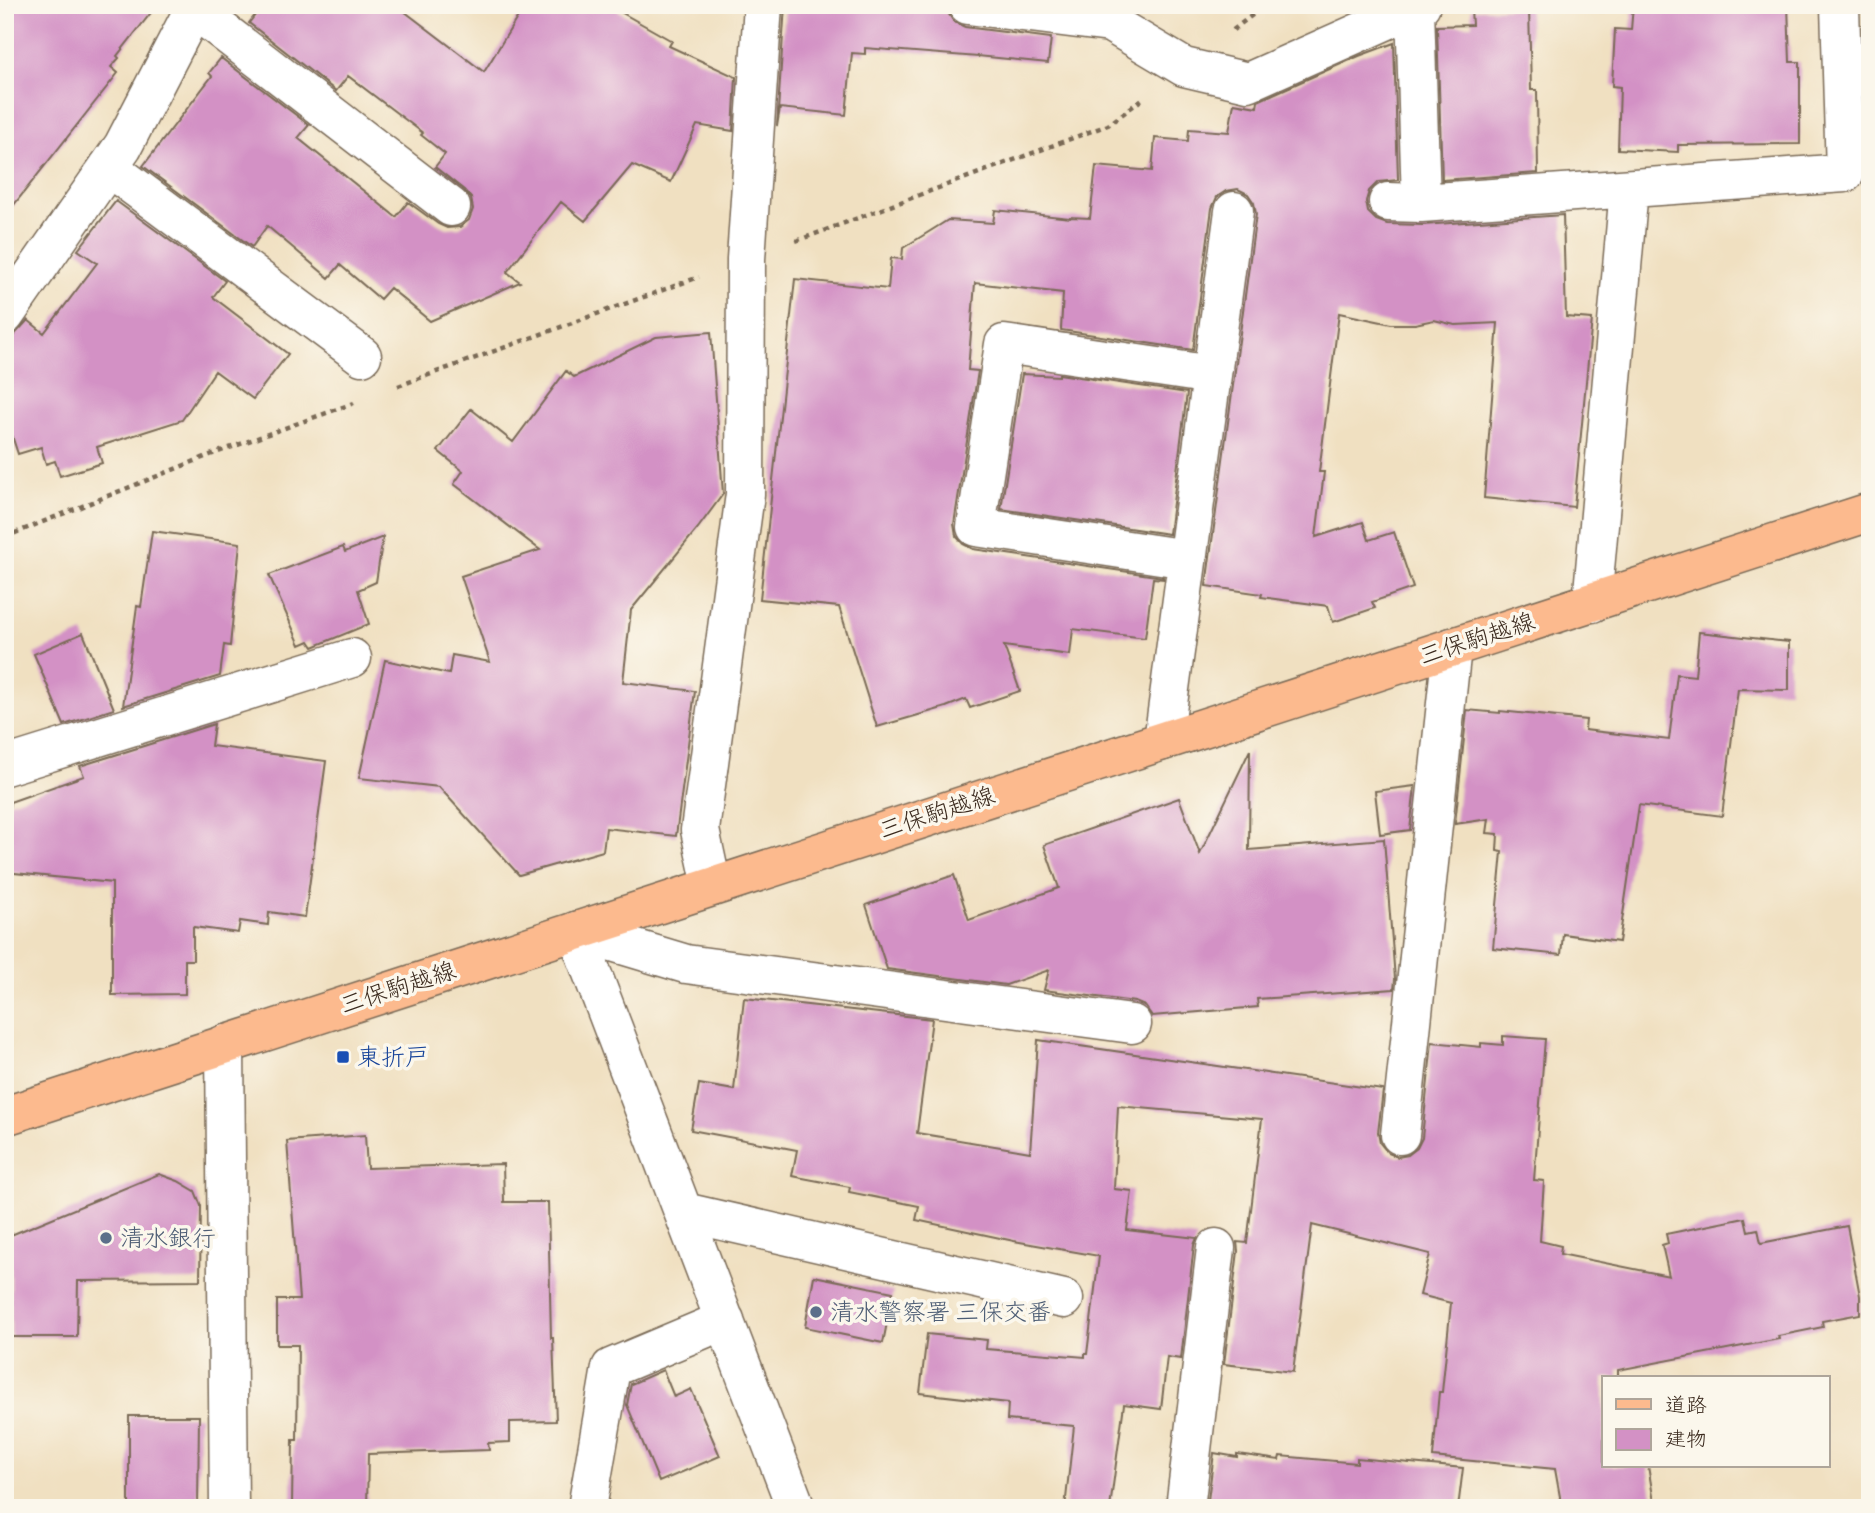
<svg xmlns="http://www.w3.org/2000/svg" width="1875" height="1513" viewBox="0 0 1875 1513" font-family="Pangolin,'Klee One',sans-serif">
	<style>
		.building { fill: #d391c5 }
		.lines { fill: none; stroke-linecap: round; stroke-linejoin: round }
		.minor-casing { stroke: #7a6a57; stroke-width: 41 }
		.major-casing { stroke: #7a6a57; stroke-width: 41 }
		.path { stroke: #7a6a57; stroke-width: 4.5; stroke-dasharray: 5 5; stroke-linecap: butt }
		.minor { stroke: #fff; stroke-width: 38 }
		.major { stroke: #fcba8e; stroke-width: 38 }
		.transit-dot { fill: #1a4fb4; stroke: #fbf7ec; stroke-width: 2.5 }
		.service-dot { fill: #5c6f8a; stroke: #fbf7ec; stroke-width: 2.5 }
		.labels { text-anchor: middle; dominant-baseline: central; stroke-width: 7; stroke-linejoin: round; paint-order: stroke }
		.street-label { font-size: 24px; fill: #3b2a1e; stroke: #fbf7ec }
		.transit-label { font-size: 24px; fill: #164399; stroke: #fbf7ec; text-anchor: start }
		.service-label { font-size: 24px; fill: #4e5e75; stroke: #fbf7ec; text-anchor: start }
	</style>
	<rect width="100%" height="100%" fill="#fbf7ec"/>
	<filter id="ink" filterUnits="userSpaceOnUse"><feTurbulence type="fractalNoise" baseFrequency=".0143" numOctaves="2"/><feDisplacementMap in="SourceGraphic" scale="14" xChannelSelector="R" yChannelSelector="G"/><feConvolveMatrix kernelMatrix="1 2 1 2 8 2 1 2 1" color-interpolation-filters="sRGB"/></filter>
	<filter id="wash" filterUnits="userSpaceOnUse"><feTurbulence type="fractalNoise" baseFrequency=".00686" numOctaves="4" result="noise"/><feDisplacementMap in="SourceGraphic" scale="28" xChannelSelector="R" yChannelSelector="G"/><feGaussianBlur stdDeviation="1.57" result="paint"/><feColorMatrix in="noise" values="0 0 0 0 0 0 0 0 0 0 0 0 0 0 0 0 0 1.4 0 .05"/><feComposite in="paint" operator="in"/></filter>
	<g filter="url(#wash)">
		<rect width="100%" height="100%" fill="#f0e0c1"/>
		<g id="blocks">
			<path class="building" d="M5 5H157L117 56 119 58 111 67 118 73 5 216Z
				M263 5H396L484 72 525 5H608L672 41 669 46 736 77 733 131 697 125 671 182 632 165 585 221 561 202 507 272 520 282 430 321 390 288 380 299 340 265 329 278 267 226 252 247 143 166 212 76 209 73 221 58 309 125 298 138 396 217 408 202 438 224 447 228 460 227 469 220 473 209 471 198 464 190 435 167 445 154 421 135 423 133 348 76 336 91 249 23Z
				M785 5H868V7L948 13 954 22 965 27 1051 38 1048 63 978 56V57L865 48V54L852 53 846 115 780 108 777 126Z
				M1633 5H1788L1790 62H1800V144L1678 145V152L1618 149 1620 87 1612 86 1615 29 1631 30Z
				M1529 8 1531 90H1537L1538 173 1442 180 1437 26 1472 25 1471 9Z
				M1394 43 1398 180 1378 182 1369 191 1366 201 1368 212 1376 220 1387 224 1423 225 1563 215 1566 317 1592 319 1574 507 1484 498 1498 323 1455 325 1434 320 1415 324H1391L1339 313 1319 472H1324L1316 537 1363 522 1369 540 1394 532 1413 588 1372 602 1375 608 1333 622 1328 606 1261 597 1262 594 1206 586 1256 214 1254 203 1248 194 1238 189 1226 191 1217 197 1212 208 1193 350 1061 330 1063 293 975 283 968 370 978 371 954 524 956 536 963 544 973 549 1163 577V579L1153 578 1145 638 1073 629 1070 655 1004 646 1020 691 970 708 966 699 946 707 877 727 839 607 760 599 795 279 888 289 891 258 902 259 903 248 948 220 993 223 995 210 1070 218V217L1090 218 1096 166 1152 171 1155 138 1188 141 1189 129 1229 132 1234 103 1257 107 1258 101 1359 56Z
				M116 201 225 281 213 297 288 354 253 399 215 371 182 420 97 447 102 463 60 476 55 461 46 464 41 447 18 454 5 414V345L28 320 44 333 97 263 78 250Z
				M711 332 723 494 698 528 631 610 623 682 695 691 676 836 606 828 603 851 519 875 439 787 359 778 385 660 449 674 452 655 490 662 461 576 540 550 454 484 463 471 438 451 471 409 513 442 566 371 574 377 656 337Z
				M1022 374 1059 376V374L1187 393 1169 534 1001 509Z
				M152 531 240 543 230 646 224 645 220 676 123 706 137 606 141 607Z
				M383 537 376 582 358 590 369 624 313 647 309 641 300 645 269 575 343 547 345 552Z
				M1699 632 1789 642V690L1738 689 1722 816 1639 805 1619 942 1563 934 1561 955 1493 948 1502 852 1497 851 1498 834 1487 833 1489 819 1455 824 1467 710 1500 713V711L1586 720 1585 730 1669 740 1677 674 1695 676Z
				M83 633 114 709 64 725 34 654Z
				M214 724 211 746 326 761 305 917 269 912 268 925 240 921 238 933 193 927V960H185V994L112 995V883L5 872V836L10 802 84 776 80 766Z
				M1250 750 1249 850 1384 839 1395 979 1394 989 1257 999 1258 1007 1152 1016 1145 1006 1135 1002 1044 990 1049 970 1006 985 887 969 866 905 954 875 969 920 1059 888 1044 845 1179 798 1200 854Z
				M1415 786 1410 830 1380 834 1375 791Z
				M744 998 932 1019 917 1133 1030 1152 1038 1040 1383 1090 1378 1133 1380 1143 1388 1153 1398 1157 1408 1155 1417 1148 1422 1138 1432 1042 1481 1047V1043L1503 1045V1036L1545 1039 1534 1180 1544 1181 1540 1241 1561 1246 1560 1254 1669 1276 1662 1245 1668 1243 1666 1234 1745 1218 1748 1231 1758 1229 1761 1243 1847 1226 1860 1296V1314L1822 1321 1823 1327 1778 1336 1779 1339 1618 1370V1378H1604V1466H1648L1655 1508H1562L1555 1469 1433 1457 1439 1392H1442L1451 1303 1420 1295 1430 1254 1312 1225 1293 1372 1224 1364 1238 1251 1237 1242 1247 1243 1262 1119 1118 1106 1114 1189 1132 1191 1127 1230 1197 1238 1194 1245 1181 1359 1167 1357 1161 1409 1124 1404 1110 1508H1065L1074 1426 1007 1420 1008 1403 920 1393 927 1334 987 1340 986 1349 1085 1357V1354H1087L1099 1256 1014 1241 916 1220 919 1206 849 1192 850 1187 792 1176 797 1150 691 1130 699 1084 734 1090Z
				M365 1135 367 1168 503 1164 504 1202H548L551 1338H553L556 1421 510 1422V1442L488 1443 489 1450 368 1454 367 1507 292 1505 293 1440H297L298 1345H277V1300H299L287 1141Z
				M159 1174 178 1181 195 1191 201 1206 200 1280 78 1281 77 1337H11V1235Z
				M814 1276 893 1292 883 1343 805 1327Z
				M663 1370 674 1397 691 1389 720 1456 659 1482 627 1405 631 1384Z
				M129 1416H199L198 1508H129Z
				M1214 1453 1237 1457V1454L1279 1460 1280 1456 1357 1463V1458L1463 1468 1458 1508H1207Z"/>
		</g>
	</g>
	<g filter="url(#ink)">
		<use href="#blocks" fill-opacity="0" stroke="#7a6a57" stroke-width="2"/>
		<g class="lines">
			<defs>
				<path id="minor" d="M968 5 1110 23 1184 67 1248 82 1421 5
					M1415 8 1421 203
					M194 9 451 207
					M108 167 362 356
					M1388 202 1421 203 1845 173 1840 6
					M5 315 123 146 196 5
					M1187 559 976 527 1004 344 1212 375
					M1592 603 1629 189
					M1163 741 1234 211
					M5 766 352 658
					M712 886 700 830 745 494 746 259 763 5
					M576 931 796 1508
					M576 931 686 964 1132 1024
					M225 1044 229 1508
					M1400 1135 1452 647
					M684 1212 1064 1299
					M587 1508 611 1368 725 1320
					M1185 1508 1216 1248"/>
				<path id="major" d="M5 1116 1870 512"/>
			</defs>
			<use href="#minor" class="minor-casing"/>
			<use href="#major" class="major-casing"/>
			<path class="path" d="M1233 30 1265 5
				M796 241 1108 125 1145 97
				M398 386 699 277
				M5 537 210 455 354 403"/>
			<use href="#minor" class="minor"/>
			<use href="#major" class="major"/>
		</g>
	</g>
	<rect class="transit-dot" x="336" y="1050" width="14" height="14" rx="3.5"/>
	<g class="service-dot">
		<circle cx="106" cy="1238" r="7"/>
		<circle cx="816" cy="1312" r="7"/>
	</g>
	<g class="labels">
		<g class="street-label">
			<text transform="translate(1477 639) rotate(-18)">三保駒越線</text>
			<text transform="translate(937 813) rotate(-18)">三保駒越線</text>
			<text transform="translate(398 988) rotate(-18)">三保駒越線</text>
		</g>
		<g class="transit-label">
			<text x="357" y="1057">東折戸</text>
		</g>
		<g class="service-label">
			<text x="120" y="1238">清水銀行</text>
			<text x="830" y="1312">清水警察署 三保交番</text>
		</g>
	</g>
	<rect width="1875" height="1513" fill="none" stroke="#fbf7ec" stroke-width="28"/>
	<rect x="1602" y="1376" width="228" height="91" fill="#fbf7ec" stroke="#aea59a" stroke-width="2"/>
	<rect x="1616" y="1399" width="35" height="10" fill="#fcba8e" stroke="#aea59a" stroke-width="2"/>
	<text x="1665" y="1412" font-size="21" fill="#3b2a1e">道路</text>
	<rect x="1616" y="1429" width="35" height="21" fill="#d391c5" stroke="#aea59a" stroke-width="2"/>
	<text x="1665" y="1446" font-size="21" fill="#3b2a1e">建物</text>
</svg>
